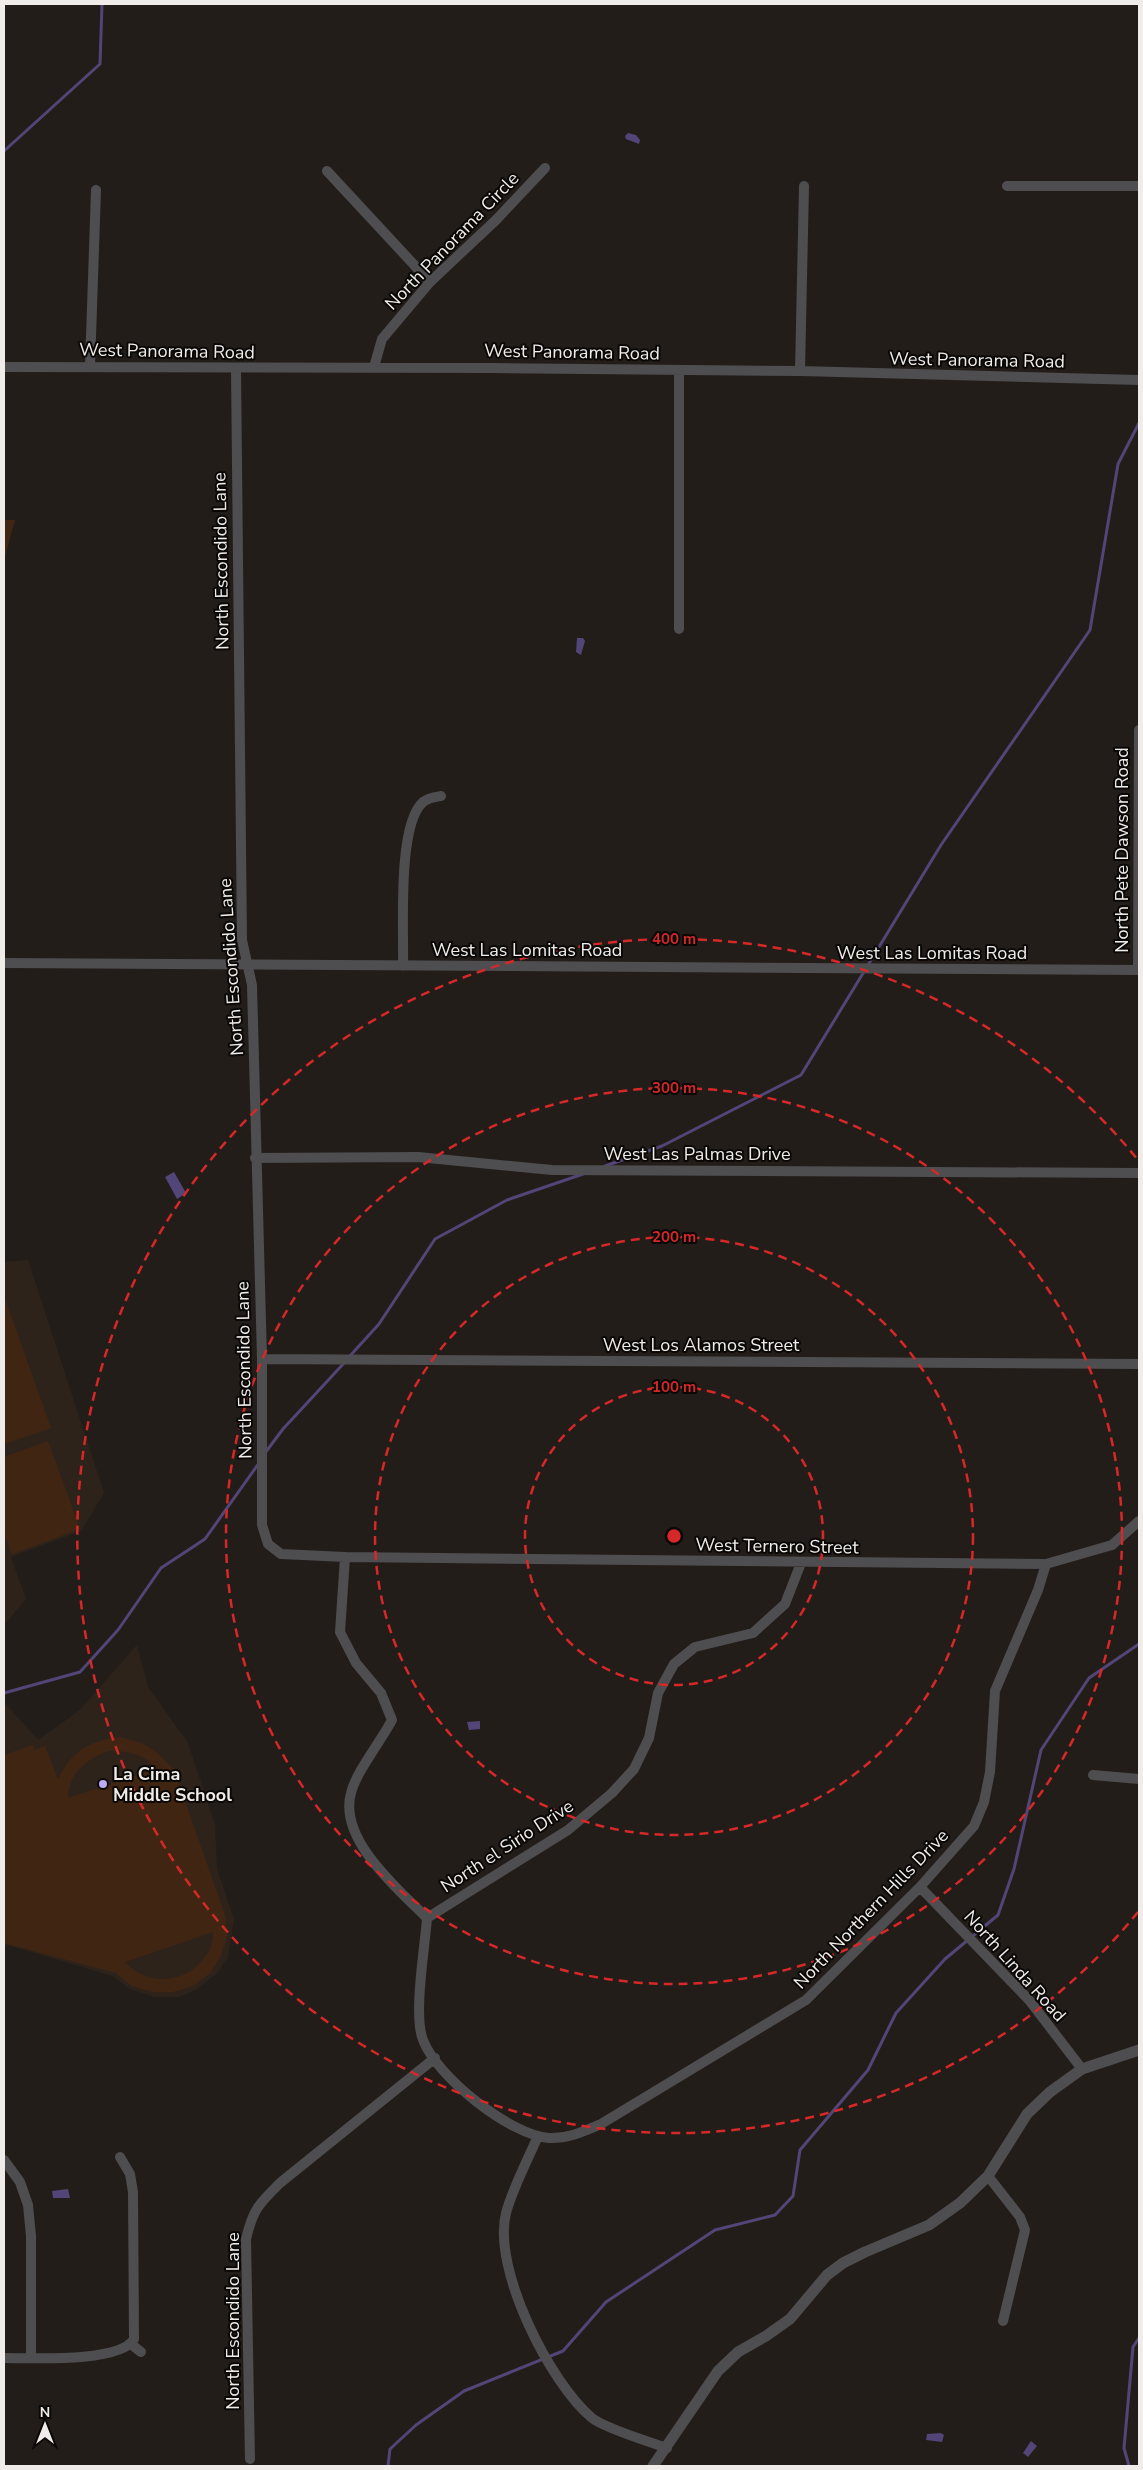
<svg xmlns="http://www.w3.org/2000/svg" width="1143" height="2470" viewBox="0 0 1143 2470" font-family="'Nunito Sans',sans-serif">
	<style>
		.built { fill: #2e231b }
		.green { fill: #402612; fill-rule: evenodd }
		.water { fill: #524577 }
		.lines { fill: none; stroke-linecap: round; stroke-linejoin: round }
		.stream { stroke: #524577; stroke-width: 3 }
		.minor { stroke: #4e4d50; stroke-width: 10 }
		.tertiary { stroke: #4e4d50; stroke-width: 11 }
		.ring { fill: none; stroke: #d62828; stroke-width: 2.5; stroke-dasharray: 9 6 }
		.poi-dot { fill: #bbaaf6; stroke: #0a0806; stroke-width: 2 }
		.labels { text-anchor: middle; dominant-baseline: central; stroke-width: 4; stroke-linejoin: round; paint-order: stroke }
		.street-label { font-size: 18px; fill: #f0ece9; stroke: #0a0806 }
		.poi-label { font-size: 18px; font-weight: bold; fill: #f0ece9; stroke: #0a0806; text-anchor: start }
		.centre { fill: #d62828; stroke: #0a0806; stroke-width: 2.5 }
		.ring-label { font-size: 15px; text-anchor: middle; font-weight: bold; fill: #d62828; stroke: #0a0806; stroke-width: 4; stroke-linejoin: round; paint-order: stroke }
	</style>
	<rect width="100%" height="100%" fill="#231d19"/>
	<path class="built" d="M28 1260 104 1493 81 1531 11 1557 26 1599 4 1625V1262Z
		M137 1645 148 1687 188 1743 215 1825 217 1869 234 1919 228 1957 217 1973 197 1989 179 1997H154L130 1989 113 1976 4 1944V1702L38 1740 80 1710Z"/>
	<path class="green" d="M4 520H15L4 560Z
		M4 1296 51 1428 4 1444Z
		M48 1441 80 1529 12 1554 4 1532V1457Z
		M119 1737C146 1743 156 1749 174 1770L225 1915 227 1936 221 1956 210 1973 193 1986 173 1992H152L132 1986 116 1973 4 1943V1755L33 1745 34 1750 45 1746 58 1780C71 1751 88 1742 119 1737ZM108 1751C126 1751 145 1753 156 1769L68 1798C68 1773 87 1759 108 1751ZM213 1932C214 1940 210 1951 205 1957 186 1984 148 1987 125 1962Z"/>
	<path class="water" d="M628 133 636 135 640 140 639 144 626 139 625 136Z
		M577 638H583L585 641 581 655 576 652Z
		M174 1172 186 1193 177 1199 165 1177Z
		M480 1721V1729L469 1730 467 1722Z
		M68 2189 70 2198H53L52 2191Z
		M941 2433 944 2435 942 2442 926 2440 927 2434Z
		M1031 2441 1037 2446 1028 2457 1023 2453Z"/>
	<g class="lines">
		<path class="stream" d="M4 151 100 64 102 4
			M868 965 941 845 1090 630 1118 464 1139 423
			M605 1166 662 1146 801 1075 865 970
			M349 1357 379 1324 435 1239 507 1200 583 1174
			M265 1453 283 1429 345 1362
			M4 1693 80 1672 118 1630 161 1568 205 1539 259 1463
			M388 2466 390 2449 416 2425 464 2391 563 2351 606 2302 715 2230 775 2215 793 2196 800 2150 868 2070 896 2013 945 1959 998 1915 1014 1869 1041 1750 1089 1678 1139 1644
			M1129 2466 1124 2448 1133 2347 1139 2338"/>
		<path class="minor" d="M327 171 430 282
			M1007 186H1139
			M90 366 96 190
			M4 367 494 368 800 371 1139 380
			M374 367 382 339 430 282 496 220 545 168
			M236 369 242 940 252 985 262 1359V1525L268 1544 281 1554 345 1557 1046 1564 1112 1545 1139 1521
			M679 370V629
			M800 371 804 186
			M4 963 1139 970
			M403 966C404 930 397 825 423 802 428 798 435 797 441 796
			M1138 970 1139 730
			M255 1158 418 1157 552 1170 1139 1173
			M262 1359 1139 1364
			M345 1557 340 1632 356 1663 381 1693 392 1720C381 1741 356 1772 351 1793 338 1839 398 1889 427 1918 425 1947 413 2015 423 2040 437 2077 510 2135 549 2138 568 2139 584 2131 601 2124L806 2000 920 1887 974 1826 984 1802 990 1772 995 1691 1038 1590 1046 1564
			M1093 1775 1139 1779
			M920 1887 1029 2000 1082 2069
			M427 1918 568 1830 612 1793 634 1769 649 1738 658 1693 674 1664 695 1647 753 1633 785 1604 801 1563
			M538 2136C528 2159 512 2190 506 2213 492 2269 550 2383 592 2418 604 2428 650 2442 667 2448
			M4 2160 20 2182 28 2205 31 2236V2358
			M988 2176 1020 2217 1025 2230 1003 2321
			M131 2344 141 2352
			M4 2358C31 2358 120 2363 134 2339L133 2192 130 2174 120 2157
			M250 2459 246 2239C253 2209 259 2204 280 2183L435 2058"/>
		<path class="tertiary" d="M653 2466 718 2371 738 2352 766 2336 790 2319 827 2275 843 2263 865 2252 929 2225 960 2203 988 2176 1027 2114 1050 2092 1082 2069 1139 2050"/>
	</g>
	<g class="ring">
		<circle cx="674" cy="1536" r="149"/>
		<circle cx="674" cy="1536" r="299"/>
		<circle cx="674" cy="1536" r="448"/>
		<path d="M1138 1912A597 597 0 1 1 1138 1160"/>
	</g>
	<circle class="poi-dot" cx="103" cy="1784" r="5"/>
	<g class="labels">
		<g class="street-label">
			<text transform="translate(452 241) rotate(-46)">North Panorama Circle</text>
			<text transform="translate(167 351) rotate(1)">West Panorama Road</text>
			<text transform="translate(572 352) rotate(1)">West Panorama Road</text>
			<text transform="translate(977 360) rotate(1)">West Panorama Road</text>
			<text transform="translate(221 561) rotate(-91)">North Escondido Lane</text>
			<text transform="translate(1122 850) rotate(-90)">North Pete Dawson Road</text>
			<text x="527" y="950">West Las Lomitas Road</text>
			<text x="932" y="953">West Las Lomitas Road</text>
			<text transform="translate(231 967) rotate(-94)">North Escondido Lane</text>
			<text x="697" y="1154">West Las Palmas Drive</text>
			<text x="701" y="1345">West Los Alamos Street</text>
			<text transform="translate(244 1370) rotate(-91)">North Escondido Lane</text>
			<text transform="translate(777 1546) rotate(1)">West Ternero Street</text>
			<text transform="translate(507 1846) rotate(-33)">North el Sirio Drive</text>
			<text transform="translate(871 1909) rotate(-46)">North Northern Hills Drive</text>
			<text transform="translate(1015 1966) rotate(48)">North Linda Road</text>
			<text transform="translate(233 2321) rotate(-90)">North Escondido Lane</text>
		</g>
		<g class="poi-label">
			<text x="113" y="1774">La Cima<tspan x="113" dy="21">Middle School</tspan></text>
		</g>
	</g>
	<circle cx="674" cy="1536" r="8" class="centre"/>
	<g class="ring-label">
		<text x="674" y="944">400 m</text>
		<text x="674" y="1093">300 m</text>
		<text x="674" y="1242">200 m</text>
		<text x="674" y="1392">100 m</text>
	</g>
	<rect width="1143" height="2470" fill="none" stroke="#f0ece9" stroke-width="10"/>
	<g transform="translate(45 2425)" stroke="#0a0806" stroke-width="4" paint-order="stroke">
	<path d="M0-4L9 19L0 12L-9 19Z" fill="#f0ece9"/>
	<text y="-8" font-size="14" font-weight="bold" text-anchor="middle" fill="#f0ece9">N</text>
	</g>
</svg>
